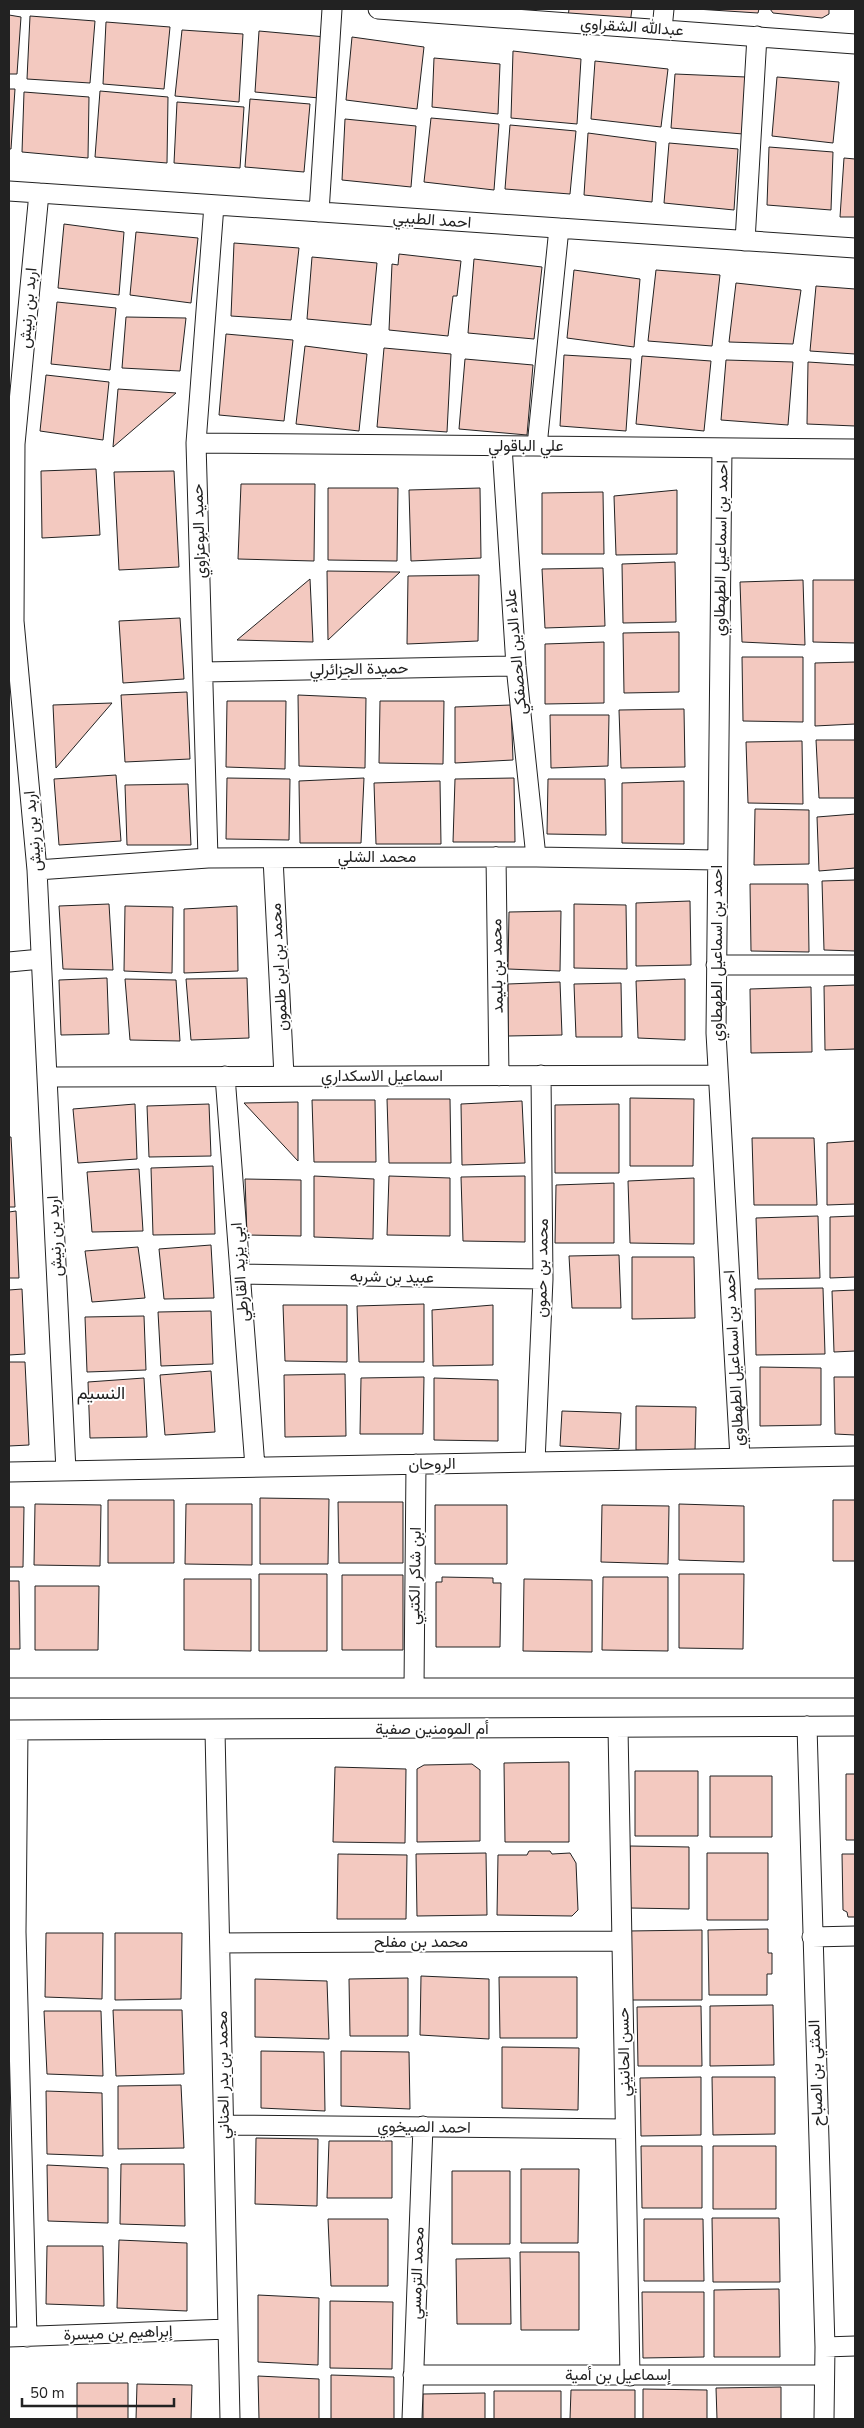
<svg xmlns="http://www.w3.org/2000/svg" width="864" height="2428" viewBox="0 0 864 2428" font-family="'Nunito Sans',Vazirmatn,sans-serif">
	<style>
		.building { fill: #f3c9c0; stroke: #222 }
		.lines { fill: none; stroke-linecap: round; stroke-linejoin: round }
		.minor-casing { stroke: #222; stroke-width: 21 }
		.minor { stroke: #fff; stroke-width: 19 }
		.labels { text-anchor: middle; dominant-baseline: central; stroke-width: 4; stroke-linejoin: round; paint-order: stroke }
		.street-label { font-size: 16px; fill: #222; stroke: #fff }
		.neighbourhood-label { font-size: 18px; fill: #222; stroke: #fff }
	</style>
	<rect width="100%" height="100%" fill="#fff"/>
	<path class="building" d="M488 9H536V14Z
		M569 9H632L630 24 568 17Z
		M696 9H759L758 13Z
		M770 9H829V14L822 18 773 13Z
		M9 15 21 17 17 74H9Z
		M30 16 95 21 90 83 27 79Z
		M106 22 170 27 164 89 103 84Z
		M182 30 243 34 239 102 175 96Z
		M259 31 326 37 319 98 255 92Z
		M352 37 424 47 417 109 346 100Z
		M513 51 581 59 577 124 511 118Z
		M434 58 500 64 498 114 432 107Z
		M595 61 668 69 661 127 591 119Z
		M675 74 746 77 743 134 671 128Z
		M777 77 839 82 833 143 772 136Z
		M9 89H15L11 149H9Z
		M100 91 168 97 167 163 95 157Z
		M24 92 89 97 88 158 22 152Z
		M250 99 310 104 304 172 245 167Z
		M177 102 244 107 240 168 174 163Z
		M431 118 499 124 494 190 424 182Z
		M345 119 416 126 411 187 342 180Z
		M510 125 576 131 570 194 505 189Z
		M588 133 656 142 652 202 584 195Z
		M669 143 738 149 734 210 664 203Z
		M769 147 833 152 831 210 767 205Z
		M844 158 855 159V217H840Z
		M64 224 124 232 119 295 58 288Z
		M136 232 198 238 191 303 130 295Z
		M234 243 299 248 291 320 231 316Z
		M399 254 461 261 457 296H453L448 336 389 330 392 264 398 265Z
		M312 257 377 263 371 325 307 319Z
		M474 259 542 267 534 339 468 333Z
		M574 270 640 279 634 347 567 338Z
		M656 270 720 275 712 346 648 341Z
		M736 283 801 290 793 344 729 342Z
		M816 286 855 289V354L810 351Z
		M57 302 116 308 110 370 51 364Z
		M126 317 186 318 180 371 122 368Z
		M226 334 293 340 284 421 219 415Z
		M305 346 367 354 359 431 296 424Z
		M384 348 451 354 447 432 377 427Z
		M564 355 631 359 626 431 560 426Z
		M642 356 711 361 704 431 636 424Z
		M465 359 533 365 527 435 459 429Z
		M726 360 793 362 788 425 721 420Z
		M808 362 855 365V426L807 424Z
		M46 375 109 382 103 440 40 431Z
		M118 389 176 393 113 447Z
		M96 469 100 535 42 538 41 471Z
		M174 471 179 567 119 570 114 472Z
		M241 484H315L314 561 238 559Z
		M328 488H398L397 561 328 560Z
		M480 488 481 558 411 561 409 490Z
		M677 490V554L616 555 614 496Z
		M603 492 604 554H542V493Z
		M675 562 676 622 623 623 622 564Z
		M603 568 605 626 545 628 542 569Z
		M327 571 400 572 328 640Z
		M479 575 478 641 407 644 408 576Z
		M310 579 313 642 237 640Z
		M803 580 805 645 742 642 740 582Z
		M813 580H855V643L813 642Z
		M180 618 184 679 123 683 119 621Z
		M679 632V692L624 693 623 633Z
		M604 642V703L545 704V644Z
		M742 657H803V722L743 721Z
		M855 662V724L815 726V663Z
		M187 692 190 759 125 762 121 695Z
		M298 695 366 698 365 768 299 766Z
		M227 701H286L285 769 226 767Z
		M380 701H444L443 764 379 763Z
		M112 703 56 768 53 705Z
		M511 705 513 760 455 763V707Z
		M684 709 685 767 621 768 619 710Z
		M550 715H609L608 766 551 768Z
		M816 740H855V798H819Z
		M802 741 803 804 748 803 746 742Z
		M116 775 121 841 59 845 54 779Z
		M227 778 290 779 289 840 226 839Z
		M364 778 361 843H300L299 781Z
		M514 778 515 842H453L455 779Z
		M548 779H605L606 835 547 834Z
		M440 781 441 844H376L374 783Z
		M684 781V844L622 843V783Z
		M188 784 191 845H127L125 785Z
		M755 809 809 810V864L754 865Z
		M855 814V868L819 871 817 817Z
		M855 880V951L824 950 822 881Z
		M750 884H808L809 952 751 951Z
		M690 901 691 965 636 966V903Z
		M109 904 113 970 63 969 59 906Z
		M574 904 626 905 627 969 574 968Z
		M125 906 173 907 172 973 124 971Z
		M237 906 238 971 184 973V909Z
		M561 911 560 971 508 969 509 912Z
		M107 978 109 1034 61 1035 59 980Z
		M247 978 249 1038 191 1040 186 979Z
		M125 979 176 980 180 1041 130 1040Z
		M685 979V1040L638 1038 636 981Z
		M560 982 562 1035 508 1036V984Z
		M621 983 622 1037H576L574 984Z
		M855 985V1049L825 1050 824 986Z
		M811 987 812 1052 751 1053 750 989Z
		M630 1098 694 1099 693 1166H630Z
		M387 1099H450L451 1163H389Z
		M312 1100H375L376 1162H314Z
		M522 1101 525 1163 462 1165 461 1104Z
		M298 1102V1161L244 1103Z
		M135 1104 137 1159 78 1163 73 1109Z
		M209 1104 211 1156 149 1157 147 1106Z
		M619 1104V1173H555V1105Z
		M9 1137H11L15 1207H9Z
		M752 1138H814L817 1205H754Z
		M855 1141V1204L827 1205V1143Z
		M213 1166 215 1234 153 1235 151 1168Z
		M139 1169 143 1231 92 1232 87 1172Z
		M314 1176 374 1179 373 1239 314 1237Z
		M389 1176 450 1178V1236L387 1235Z
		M525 1176V1242L463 1241 461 1177Z
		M694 1178V1244L630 1243 628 1181Z
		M245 1179 301 1180V1236L247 1235Z
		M614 1183V1243H555L556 1185Z
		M16 1211 19 1278H9V1212Z
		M818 1216 820 1278 758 1279 756 1218Z
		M855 1216V1277L830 1278V1217Z
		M211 1245 214 1298 164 1299 159 1249Z
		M138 1247 145 1298 92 1302 85 1251Z
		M619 1255 621 1308H572L569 1256Z
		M632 1257H694L695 1318 632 1319Z
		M823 1288 825 1354 756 1355 755 1289Z
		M22 1289 25 1354 9 1355V1290Z
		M855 1290V1351L834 1352 832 1291Z
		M424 1304V1362H359L357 1306Z
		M283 1305H347V1362L285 1361Z
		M493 1305V1365L433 1366 432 1310Z
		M211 1311 213 1364 161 1366 158 1312Z
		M144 1316 146 1370 87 1372 85 1317Z
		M9 1362H25L29 1445 9 1446Z
		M760 1367 821 1368V1425L760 1426Z
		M211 1371 215 1432 165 1435 160 1375Z
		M345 1374 346 1436 285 1437 284 1375Z
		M424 1377 423 1434H360L361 1378Z
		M834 1377H855V1435L835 1434Z
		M144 1378 147 1437 90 1438 88 1382Z
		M434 1378 498 1380V1441L434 1440Z
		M636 1406 696 1407 695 1451 636 1450Z
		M562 1411 621 1413 619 1449 560 1446Z
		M260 1498 329 1499 328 1564H260Z
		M108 1500H174V1563H108Z
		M833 1500H855V1561H833Z
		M338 1502H403V1563H339Z
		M35 1504 101 1505 100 1566 34 1565Z
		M186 1504H252V1565L185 1564Z
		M679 1504 744 1506V1562L679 1560Z
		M435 1505H507V1564H435Z
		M602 1505 669 1506 668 1564 601 1562Z
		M9 1507H24L23 1567H9Z
		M259 1574H327V1651H259Z
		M679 1574H744L743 1649 679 1648Z
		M342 1575H403V1650H342Z
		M442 1577 493 1578V1583H501L500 1647H436V1582H442Z
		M603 1577H668V1651L602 1650Z
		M184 1579H251V1651L184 1650Z
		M524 1579 592 1580V1652L523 1651Z
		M9 1581H19L20 1649H9Z
		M35 1586H99L98 1650H35Z
		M569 1762V1842H505L504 1763Z
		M472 1764 480 1770V1841L417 1842V1769L424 1765Z
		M335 1767 406 1769 405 1843 333 1842Z
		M635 1771H698V1836H635Z
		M846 1774H855V1840H846Z
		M710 1776H772V1837H710Z
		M630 1846 689 1847V1909L630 1908Z
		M529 1851H550L552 1854 570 1853 576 1863 578 1910 572 1916 497 1915 498 1855H527Z
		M486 1853 487 1915 417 1916 416 1854Z
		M707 1853H768V1920H707Z
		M338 1854 407 1855 406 1919H337Z
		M842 1854H855V1917H848L847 1912 843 1910Z
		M768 1929V1953H772V1974H767V1995H709L708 1930Z
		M702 1930V2000H628V1931Z
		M46 1933H103L102 1999 45 1997Z
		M115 1933H182L181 1999 115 2000Z
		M421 1976 489 1979V2039L420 2035Z
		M499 1977H577V2038H500Z
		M408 1978V2036H350L349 1979Z
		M255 1979 327 1981 329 2039 255 2037Z
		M773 2005 774 2065 710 2066V2006Z
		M701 2006 702 2066H638L637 2007Z
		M113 2010H182L184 2074 116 2076Z
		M44 2011H101L103 2076 47 2074Z
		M502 2047 579 2048 578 2110 502 2108Z
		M261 2051 324 2052 325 2111 261 2108Z
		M341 2051 409 2052 410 2109 341 2106Z
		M701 2077V2135L641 2136 640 2078Z
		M712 2077H775V2134L713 2135Z
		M181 2085 184 2148 118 2149V2086Z
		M46 2091 102 2093 103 2156 47 2154Z
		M256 2138 318 2139 317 2206 255 2204Z
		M329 2141H392V2198H327Z
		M641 2146H702V2208H642Z
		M713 2146H776V2209H713Z
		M121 2164H184L185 2226 120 2224Z
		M47 2165 108 2168V2223L48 2221Z
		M521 2169H579L578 2243H521Z
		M452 2171H510V2244H452Z
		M712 2218H779L780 2282H713Z
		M328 2219H388V2286H331Z
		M644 2219H703L704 2281H644Z
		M119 2240 187 2243V2311L117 2308Z
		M47 2246H103L104 2306 46 2304Z
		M520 2252H579V2330H521Z
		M510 2258 511 2324H457L456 2259Z
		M779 2289 780 2357H714V2290Z
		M642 2292H704V2357L643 2358Z
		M258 2295 319 2298 318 2365 258 2362Z
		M330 2301 393 2302 392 2369 330 2368Z
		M331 2375 394 2377V2419H331Z
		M258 2376 319 2379V2419H259Z
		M77 2383H128V2419H77Z
		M137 2384 192 2385 191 2419H136Z
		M781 2387V2419H717L716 2388Z
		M643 2389 707 2390V2419H643Z
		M571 2390H635V2419H570Z
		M494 2391H561V2419H494Z
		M485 2393V2419H423V2394Z"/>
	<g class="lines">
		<defs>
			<path id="minor" d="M378 9 855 44
				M662 29 664 9
				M9 191 855 248
				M39 193 15 444 14 621 37 870 66 1471
				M319 212 332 9
				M745 241 757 36
				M196 443 855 449
				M502 446 516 666 536 857
				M537 446 559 228
				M722 448 716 1033 740 1458
				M203 672 516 666
				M496 857 499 1076
				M208 858 196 443 214 205
				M273 858 284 1076
				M37 870 208 858 536 857 717 860
				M9 962 41 959
				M716 965H855
				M225 1076 255 1467
				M47 1077 718 1075
				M240 1274 543 1279
				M535 1462 543 1279 541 1075
				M9 1472 855 1456
				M9 1688H855
				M414 1688 416 1464
				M807 1726 825 2347 824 2419
				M618 1728 630 2376
				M9 1730 855 1726
				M18 1730 16 1932 27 2337
				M215 1731 230 2419
				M812 1937 855 1936
				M220 1943 622 1941
				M224 2125 625 2129
				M9 2337 228 2329
				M825 2347 855 2346
				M413 2375H824
				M412 2419 423 2126"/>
		</defs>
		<use href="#minor" class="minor-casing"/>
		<use href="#minor" class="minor"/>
	</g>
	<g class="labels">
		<g class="street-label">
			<text transform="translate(632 27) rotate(4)">عبدالله الشقراوي</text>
			<text transform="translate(432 220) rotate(4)">احمد الطيبي</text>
			<text transform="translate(28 308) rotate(-85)">اربد بن رنيش</text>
			<text x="526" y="446">علي الباقولي</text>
			<text transform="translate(199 531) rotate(-92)">حميد البوعزاوي</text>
			<text transform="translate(721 548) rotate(-89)">احمد بن اسماعيل الطهطاوي</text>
			<text transform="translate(516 652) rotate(-95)">علاء الدين الحصفكي</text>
			<text transform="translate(359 669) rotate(-1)">حميدة الجزائرلي</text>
			<text transform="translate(33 831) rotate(-95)">اربد بن رنيش</text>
			<text x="377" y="857">محمد الشلي</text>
			<text transform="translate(717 953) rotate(-90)">احمد بن اسماعيل الطهطاوي</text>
			<text transform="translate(497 966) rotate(-91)">محمد بن بليمد</text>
			<text transform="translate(279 967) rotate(-93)">محمد بن ابن طلمون</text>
			<text x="382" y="1076">اسماعيل الاسكداري</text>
			<text transform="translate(55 1236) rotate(-93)">اربد بن رنيش</text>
			<text transform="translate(542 1268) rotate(-89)">محمد بن حمون</text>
			<text transform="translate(240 1272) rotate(-94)">ابي يزيد القارطي</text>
			<text transform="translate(392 1277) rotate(1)">عبيد بن شربه</text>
			<text transform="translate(734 1358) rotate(-93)">احمد بن اسماعيل الطهطاوي</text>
			<text transform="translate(432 1464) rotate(-1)">الروحان</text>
			<text transform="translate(415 1576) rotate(-89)">ابن شاكر الكتبي</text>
			<text x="432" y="1729">أم المومنين صفية</text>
			<text x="421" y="1942">محمد بن مفلح</text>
			<text transform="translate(624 2052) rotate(-91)">حسن الحانيني</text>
			<text transform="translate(816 2073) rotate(-92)">المثني بن الصباح</text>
			<text transform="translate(223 2075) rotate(-91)">محمد بن بدر الحناني</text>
			<text transform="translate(424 2127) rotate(1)">احمد الصيخوي</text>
			<text transform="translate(417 2273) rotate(-88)">محمد الترمسي</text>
			<text transform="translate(118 2333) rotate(-2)">إبراهيم بن ميسرة</text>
			<text x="618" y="2375">إسماعيل بن أمية</text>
		</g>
		<g class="neighbourhood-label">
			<text x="101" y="1393">النسيم</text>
		</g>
	</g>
	<rect width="864" height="2428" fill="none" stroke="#222222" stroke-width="20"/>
	<path d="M22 2398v8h152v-8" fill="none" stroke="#222222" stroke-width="2.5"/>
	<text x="30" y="2398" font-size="15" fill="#222222" stroke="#ffffff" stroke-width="4" paint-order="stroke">50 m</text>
</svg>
